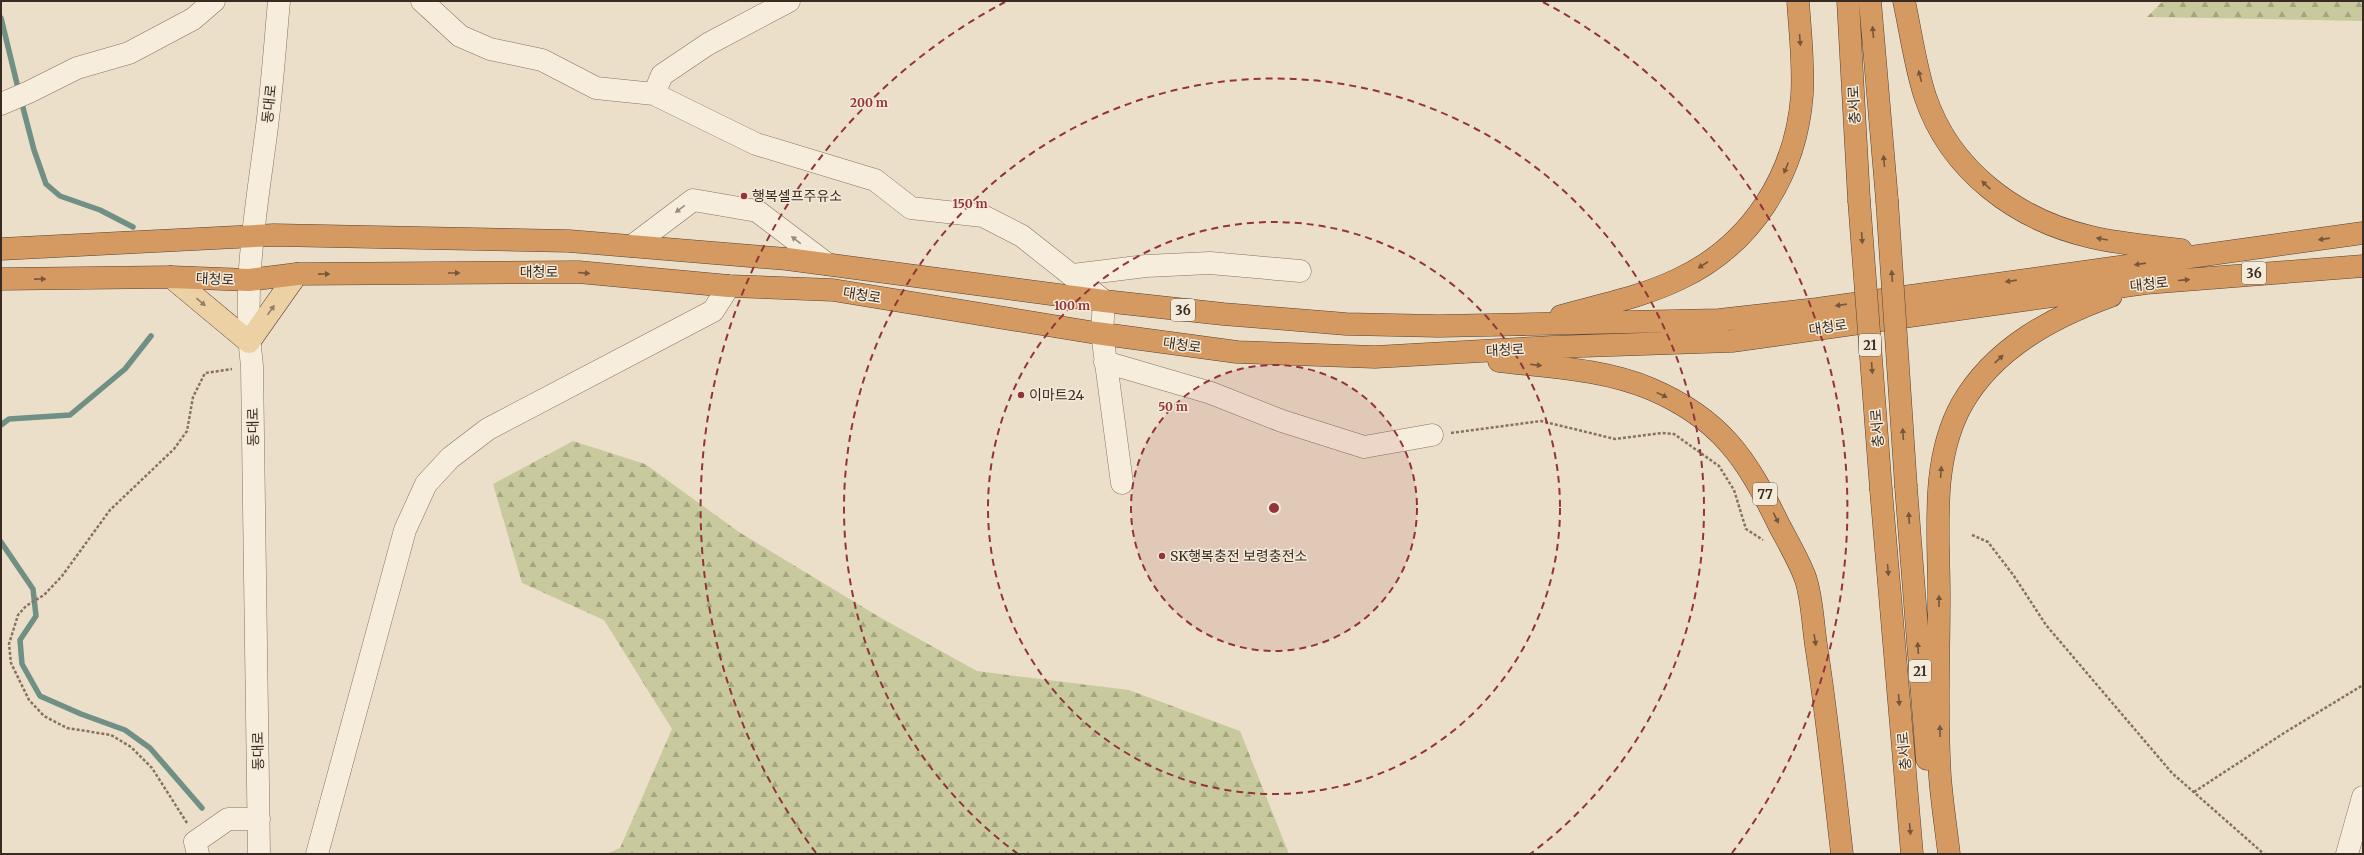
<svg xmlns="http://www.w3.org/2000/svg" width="2364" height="855" viewBox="0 0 2364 855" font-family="Merriweather,'Noto Sans KR',serif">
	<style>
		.forest { fill: url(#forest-firs) }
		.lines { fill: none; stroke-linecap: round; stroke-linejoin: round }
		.stream { stroke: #708f85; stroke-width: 5.5 }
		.minor-casing { stroke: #88725f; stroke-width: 23 }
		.major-casing { stroke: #564133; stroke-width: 23 }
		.highway-casing { stroke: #564133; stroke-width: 23 }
		.path { stroke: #88725f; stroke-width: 2.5; stroke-dasharray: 3 2; stroke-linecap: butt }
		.minor { stroke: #f7eddc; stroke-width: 22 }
		.major { stroke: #ecd1a5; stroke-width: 22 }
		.highway { stroke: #d59a61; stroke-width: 22 }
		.highway-bridge-casing { stroke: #564133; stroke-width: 23; stroke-linecap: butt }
		.highway-bridge { stroke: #d59a61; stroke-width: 22 }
		.oneway { fill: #77573b }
		.oneway2 { fill: #988c7e }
		.oneway3 { fill: #927e63 }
		.ring { fill: none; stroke: #93333a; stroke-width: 2; stroke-dasharray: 7 5 }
		.poi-dot { fill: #93333a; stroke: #f4ead9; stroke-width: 1.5 }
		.labels { text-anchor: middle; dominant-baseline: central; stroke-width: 3; stroke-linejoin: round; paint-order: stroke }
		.shield { fill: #f4ead9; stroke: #716458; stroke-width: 1 }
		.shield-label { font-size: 13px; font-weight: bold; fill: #392b21 }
		.street-label { font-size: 14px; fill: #392b21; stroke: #f4ead9 }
		.poi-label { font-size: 14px; fill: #392b21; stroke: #f4ead9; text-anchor: start }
		.centre { fill: #93333a; stroke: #f4ead9; stroke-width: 2 }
		.ring-label { font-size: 12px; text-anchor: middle; font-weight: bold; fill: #93333a; stroke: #f4ead9; stroke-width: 3; stroke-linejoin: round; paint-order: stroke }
	</style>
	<defs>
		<pattern id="forest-firs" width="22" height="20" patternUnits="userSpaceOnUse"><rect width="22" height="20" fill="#c8ca9e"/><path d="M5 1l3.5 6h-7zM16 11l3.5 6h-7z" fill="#a3a480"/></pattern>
	</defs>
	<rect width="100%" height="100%" fill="#ecdfc9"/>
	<path class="forest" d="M2163 1H2363V21L2147 17Z
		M573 441 645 464 739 532 881 618 977 671 1129 690 1240 731 1289 854H607L620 848 672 729 604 620 522 583 493 484Z"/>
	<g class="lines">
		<path class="stream" d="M1 18 19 92
			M21 100 34 150 46 184 60 196 100 210 133 227
			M1 425 9 419 70 415 125 369 151 336
			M1 542 33 589 36 616 20 640 22 664 40 696 81 714 125 730 150 748 202 808"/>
		<defs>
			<path id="minor" d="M422 1 460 36 490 49 542 60 596 88 654 94 756 144 875 180 911 208 983 216 1022 236 1104 301 1102 333 1122 483
				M654 94 662 75 708 44 789 1
				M1 104 29 92 77 68 129 53 193 19 214 1
				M632 246 693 200 757 211 827 264
				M1073 275 1146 266 1210 263 1300 271
				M1105 362 1211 393 1282 421 1364 447 1432 435
				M198 854 195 842 228 819H259
				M259 854 252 366C242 288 256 211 266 134 272 90 275 45 279 1
				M317 854 405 530 426 484 450 458 488 429 713 311 729 286
				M2347 854 2363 797"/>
			<path id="major" d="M171 277 249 342 297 274"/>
			<path id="highway" d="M1848 1 1859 200
				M1870 1 1887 200
				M1904 1C1911 33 1915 65 1925 96 1950 171 2017 220 2091 237 2120 244 2151 246 2181 250
				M1 249 274 235 569 241 787 259 1104 301 1223 314 1346 324 1439 326 1719 320 1817 309 2363 233
				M1 279 171 277 249 280 297 274 578 272 729 286 833 290 1096 333 1237 352 1375 357 1553 347 1732 341 2146 283 2363 266
				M1561 316C1600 305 1642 297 1679 279 1752 245 1796 174 1802 95 1804 64 1800 32 1798 1
				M1499 361C1549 367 1604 369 1651 389 1721 419 1747 459 1779 525 1788 542 1798 559 1805 577 1812 596 1813 625 1816 645 1827 715 1834 784 1842 854
				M1906 487 1927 759
				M1881 490 1912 854
				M1949 854C1946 828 1942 803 1940 777 1936 717 1939 656 1939 596 1939 533 1930 461 1962 404 1994 348 2053 317 2111 296"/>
		</defs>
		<use href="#minor" class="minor-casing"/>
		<use href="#major" class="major-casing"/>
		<use href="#highway" class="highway-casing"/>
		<path class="path" d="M1451 433 1541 421 1615 439 1662 433 1674 434 1719 466 1734 490 1746 529 1763 540
			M1972 535 1988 542 2014 576 2046 625 2172 773 2264 854
			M2194 792 2284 733 2363 685
			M187 823 152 768 131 747 111 735 67 728 44 716 29 700 11 663 9 644 18 615 26 606 44 595 62 576 110 510 174 449 187 431 193 397 205 373 232 369"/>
		<use href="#minor" class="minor"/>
		<use href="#major" class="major"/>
		<use href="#highway" class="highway"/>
		<defs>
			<path id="highway-bridge" d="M1859 200 1881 490
				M1887 200 1906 487"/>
		</defs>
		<use href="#highway-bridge" class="highway-bridge-casing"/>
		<use href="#highway-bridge" class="highway-bridge"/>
	</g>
	<defs><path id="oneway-solid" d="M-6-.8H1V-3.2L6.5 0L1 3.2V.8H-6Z"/></defs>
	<g class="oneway">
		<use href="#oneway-solid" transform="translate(1873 32) rotate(-95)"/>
		<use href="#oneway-solid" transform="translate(1800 40) rotate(86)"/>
		<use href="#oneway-solid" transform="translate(1920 76) rotate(-104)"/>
		<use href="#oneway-solid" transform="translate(1884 161) rotate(-95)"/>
		<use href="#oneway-solid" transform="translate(1786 168) rotate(112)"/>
		<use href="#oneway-solid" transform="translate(1986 185) rotate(-137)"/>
		<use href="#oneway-solid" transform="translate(1862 238) rotate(86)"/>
		<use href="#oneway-solid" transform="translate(2102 239) rotate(-170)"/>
		<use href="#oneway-solid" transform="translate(2324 239) rotate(172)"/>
		<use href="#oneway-solid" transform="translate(2140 264) rotate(172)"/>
		<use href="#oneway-solid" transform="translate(1703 265) rotate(147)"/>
		<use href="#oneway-solid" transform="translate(454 273)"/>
		<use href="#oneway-solid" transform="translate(584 273) rotate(5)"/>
		<use href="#oneway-solid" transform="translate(324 274) rotate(-1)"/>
		<use href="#oneway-solid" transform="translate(1892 276) rotate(-94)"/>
		<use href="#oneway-solid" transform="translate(40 279) rotate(-1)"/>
		<use href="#oneway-solid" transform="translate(2184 280) rotate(-5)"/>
		<use href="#oneway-solid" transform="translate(2011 281) rotate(172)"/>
		<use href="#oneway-solid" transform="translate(1841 305) rotate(172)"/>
		<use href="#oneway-solid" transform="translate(1999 359) rotate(-43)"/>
		<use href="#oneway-solid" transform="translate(1536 365) rotate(7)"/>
		<use href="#oneway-solid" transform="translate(1872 368) rotate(86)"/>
		<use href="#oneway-solid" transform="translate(1662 395) rotate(26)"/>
		<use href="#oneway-solid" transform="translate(1903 434) rotate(-94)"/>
		<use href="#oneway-solid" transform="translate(1941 472) rotate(-86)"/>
		<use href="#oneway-solid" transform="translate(1776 518) rotate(64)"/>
		<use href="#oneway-solid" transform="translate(1909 518) rotate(-94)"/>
		<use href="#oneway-solid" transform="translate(1888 570) rotate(85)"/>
		<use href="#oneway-solid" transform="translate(1939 601) rotate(-90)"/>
		<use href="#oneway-solid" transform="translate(1815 640) rotate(81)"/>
		<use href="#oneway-solid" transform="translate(1918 648) rotate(-94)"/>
		<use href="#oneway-solid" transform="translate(1899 700) rotate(85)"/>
		<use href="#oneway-solid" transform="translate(1940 731) rotate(-91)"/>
		<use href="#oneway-solid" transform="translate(1910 829) rotate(85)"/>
	</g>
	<g class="oneway2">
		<use href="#oneway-solid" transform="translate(680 209) rotate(143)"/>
		<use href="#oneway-solid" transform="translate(796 240) rotate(-142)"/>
	</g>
	<g class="oneway3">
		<use href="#oneway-solid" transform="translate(201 302) rotate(40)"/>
		<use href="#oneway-solid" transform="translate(271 310) rotate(-54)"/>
	</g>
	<circle cx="1274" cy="508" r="143" fill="#93333a" fill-opacity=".12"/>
	<g class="ring">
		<circle cx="1274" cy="508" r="143"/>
		<circle cx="1274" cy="508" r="286"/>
		<path d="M1018 854A430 430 0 1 1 1530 854"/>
		<path d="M816 853A573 573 0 0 1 1005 2M1543 2A573 573 0 0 1 1732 853"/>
	</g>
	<g class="poi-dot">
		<circle cx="744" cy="196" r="4"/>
		<circle cx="1021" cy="395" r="4"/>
		<circle cx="1162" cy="556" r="4"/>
	</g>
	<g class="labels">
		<g class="shield">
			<rect x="2242" y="262" width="24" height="22" rx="3"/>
			<rect x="1171" y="299" width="24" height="22" rx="3"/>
			<rect x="1859" y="334" width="22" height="22" rx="3"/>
			<rect x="1753" y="483" width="24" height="22" rx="3"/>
			<rect x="1909" y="660" width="22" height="22" rx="3"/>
		</g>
		<g class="shield-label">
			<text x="2254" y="273">36</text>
			<text x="1183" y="310">36</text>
			<text x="1870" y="345">21</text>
			<text x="1765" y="494">77</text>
			<text x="1920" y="671">21</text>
		</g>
		<g class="street-label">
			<text transform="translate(269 104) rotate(-84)">동대로</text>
			<text transform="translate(1854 105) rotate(-93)">충서로</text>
			<text x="539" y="272">대청로</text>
			<text transform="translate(215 279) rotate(3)">대청로</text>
			<text transform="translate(2149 284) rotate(-6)">대청로</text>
			<text transform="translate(862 295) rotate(9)">대청로</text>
			<text transform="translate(1828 327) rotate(-8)">대청로</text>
			<text transform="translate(1182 345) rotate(8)">대청로</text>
			<text transform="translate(1505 350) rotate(-3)">대청로</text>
			<text transform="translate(253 427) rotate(-91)">동대로</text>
			<text transform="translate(1877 428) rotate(-94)">충서로</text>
			<text transform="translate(258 751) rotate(-91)">동대로</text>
			<text transform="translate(1904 751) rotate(-95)">충서로</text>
		</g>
		<g class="poi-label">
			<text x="752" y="196">행복셀프주유소</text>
			<text x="1029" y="395">이마트24</text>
			<text x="1170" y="556">SK행복충전 보령충전소</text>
		</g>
	</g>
	<circle cx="1274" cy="508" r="6" class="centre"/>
	<g class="ring-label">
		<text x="869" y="107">200 m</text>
		<text x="970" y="208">150 m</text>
		<text x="1072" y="310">100 m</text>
		<text x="1173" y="411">50 m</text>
	</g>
	<rect width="2364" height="855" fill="none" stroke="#392b21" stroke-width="4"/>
</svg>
